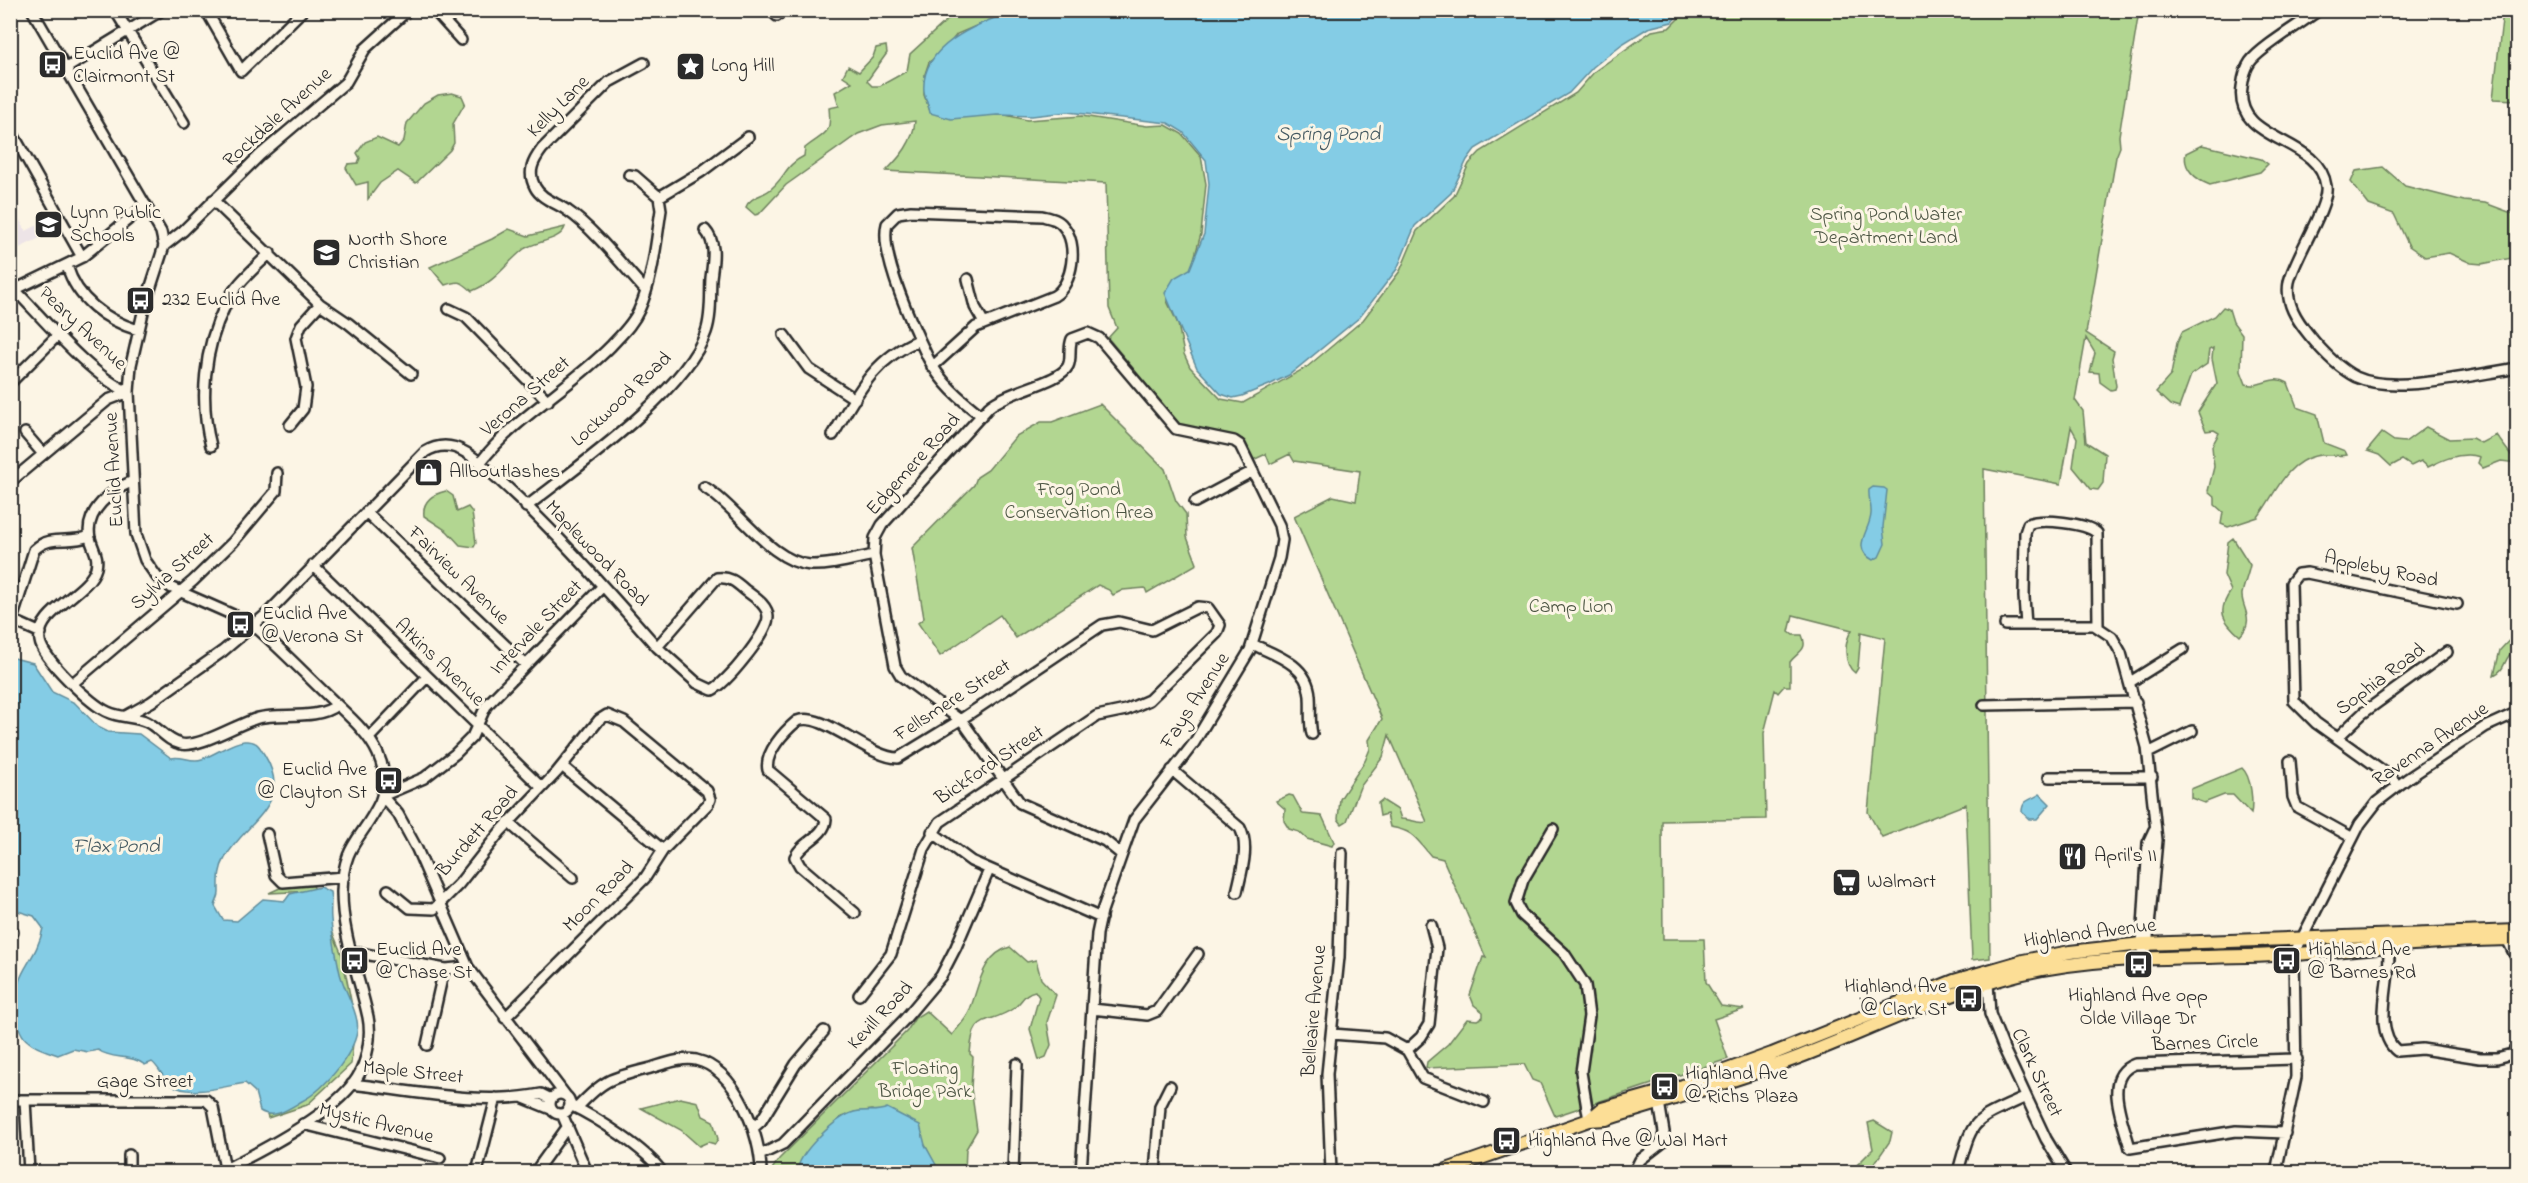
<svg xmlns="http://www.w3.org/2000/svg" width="2528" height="1183" viewBox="0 0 2528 1183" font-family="'Indie Flower',sans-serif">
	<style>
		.built { fill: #ede4e7 }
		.green { fill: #b2d691; stroke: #6e805e; stroke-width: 1.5 }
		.water { fill: #84cce5; stroke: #608c9b; stroke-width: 1.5 }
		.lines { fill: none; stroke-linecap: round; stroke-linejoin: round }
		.minor-casing { stroke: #2b2b2b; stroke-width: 14 }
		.major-casing { stroke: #2b2b2b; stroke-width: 16 }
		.minor { stroke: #fcf5e5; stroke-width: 9 }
		.major { stroke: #fcde96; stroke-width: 12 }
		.labels { text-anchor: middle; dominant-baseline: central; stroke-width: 6; stroke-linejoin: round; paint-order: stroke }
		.poi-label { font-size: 20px; fill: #2b2b2b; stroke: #fcf5e5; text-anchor: start }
		.street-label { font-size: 20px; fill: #2b2b2b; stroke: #fcf5e5 }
		.park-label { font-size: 20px; fill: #4d5644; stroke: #fcf5e5 }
		.water-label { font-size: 21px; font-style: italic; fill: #465b63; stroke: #fcf5e5 }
	</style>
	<rect width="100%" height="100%" fill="#fcf5e5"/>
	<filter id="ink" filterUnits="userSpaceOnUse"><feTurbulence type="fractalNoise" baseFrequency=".0167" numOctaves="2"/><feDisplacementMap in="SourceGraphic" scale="12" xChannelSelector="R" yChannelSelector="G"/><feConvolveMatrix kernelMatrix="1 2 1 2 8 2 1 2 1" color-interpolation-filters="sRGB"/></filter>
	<g filter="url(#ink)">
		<path class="built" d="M10 203 26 231 54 217 59 229 11 252Z"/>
		<path class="green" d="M957 11H1011L957 34 941 54 929 62 925 74 924 95 930 111 1001 114 1027 120 1082 116 1147 126 1166 125 1182 134 1201 156 1206 184 1201 234 1189 277 1168 291 1167 301 1178 324 1184 354 1190 367 1221 399 1243 403 1307 367 1363 320 1400 271 1417 231 1454 196 1469 164 1480 152 1576 93 1595 71 1652 31 1669 28 1686 11H2139L2119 136 2120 147 2116 157 2086 333 2114 351 2112 358 2116 386 2115 389 2111 390 2100 382 2099 373 2090 372 2095 353 2086 338 2075 400 2083 411 2086 442 2105 454 2103 483 2098 490 2091 489 2073 467 2077 438 2071 427 2061 484 1984 469 1990 958 1972 960 1966 804 1882 837 1868 812 1885 638 1861 632 1858 668 1855 673C1843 664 1844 641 1852 630L1793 615 1789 632 1793 635H1802C1809 651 1797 652 1790 662V686H1784L1778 693 1775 690 1764 733 1766 819 1662 821 1663 939H1704L1706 982 1721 1006 1744 1009 1714 1019 1728 1059 1555 1116 1540 1083 1532 1080 1524 1064 1426 1068 1427 1062 1448 1044 1467 1019 1477 1020 1483 1017V1012L1474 1005 1470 995 1483 957 1486 958 1443 859 1431 856C1416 839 1415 831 1390 827L1387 814 1380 816 1378 803 1382 800 1398 810 1401 819C1411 819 1417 824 1427 822L1389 735 1383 757 1360 787 1347 821 1342 824 1338 819 1340 799 1365 761 1370 749 1369 740 1382 719 1294 516 1333 496 1356 501 1360 471 1294 461 1290 454 1270 464 1266 454 1253 460 1242 439 1180 425 1108 338 1117 328 1109 308 1106 183 886 171C901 156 913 142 915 121L882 125 858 134 786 185 759 214 755 215 746 207C750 196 765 196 773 187 786 175 786 165 804 156L805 148C825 132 832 136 829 108L839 106 835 92 852 82 843 76 848 66 859 72 873 57 876 48 886 46 887 53 867 81 872 86H880L907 71 910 54Z
			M2503 11H2517V100L2493 99Z
			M452 93 462 96 465 103 453 124 454 143 450 150 416 183 398 171 380 183 368 199V182L356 185 346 168 348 164 358 163 360 158 357 153 365 142 377 137 398 147 404 140 407 123 424 103 438 95Z
			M2202 145 2261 159 2268 164 2260 172 2210 185C2197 180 2182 169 2186 153Z
			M2383 167 2405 186 2464 201 2485 203 2517 215V257L2482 264 2471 263 2449 253 2425 257 2409 246 2394 214 2369 205 2351 182 2356 171Z
			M565 227C561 241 535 241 524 249 505 264 497 281 472 291 461 281 459 280 445 285L430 267 492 239 509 229 528 236Z
			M2223 307 2229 309 2233 322 2242 334 2241 371 2246 384C2261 389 2272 373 2288 383L2297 407 2317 414 2324 443 2345 451 2347 455C2337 457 2325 453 2315 456 2285 463 2275 495 2258 517L2228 527 2221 524 2223 512 2215 505V497L2208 491 2214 467 2212 446 2219 433 2214 430 2206 431 2198 412 2217 383 2212 359 2213 348 2209 350 2207 364 2191 375 2179 408 2170 405 2156 392 2171 375 2177 343 2182 332 2215 316Z
			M1100 404 1165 469 1176 501 1186 514 1187 537 1197 564 1147 593 1145 588 1123 590 1113 595 1109 590 1098 585 1016 638 1000 615 940 656 918 623 924 618 912 548 974 485 977 477 988 470 1016 436 1041 422H1052Z
			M2426 427 2449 439 2472 438 2481 443 2496 435 2511 455H2517V463L2501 461 2483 468 2478 463 2480 457C2462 451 2443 459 2428 467L2421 461 2411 466 2402 460 2391 466 2379 455 2367 451 2382 433 2394 441 2405 442Z
			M446 491 453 496 457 512 468 507 472 512 476 543 474 547 460 545 447 531 424 516C422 501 433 494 446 491Z
			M2233 538 2250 565C2248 575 2244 584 2242 594 2241 608 2256 619 2240 636 2223 621 2216 612 2231 591L2224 575 2228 542Z
			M2517 632V650C2503 655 2507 670 2494 675L2500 650Z
			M2242 768C2252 777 2253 803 2251 814L2233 795H2224L2204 803 2191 798V789Z
			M1289 795 1293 796 1303 814 1322 816 1334 842 1332 846 1307 839 1299 832 1289 829 1284 821 1285 809 1276 801Z
			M310 878 342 955 355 1021 351 1064 307 1105 268 1118 264 1098 314 891 269 893 297 880Z
			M1010 947 1027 962 1036 960 1041 979 1056 995 1047 1022 1051 1045 1046 1057 1039 1060 1030 1029 1039 997 1035 991C1024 993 1022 1002 1014 1008 987 1027 973 1010 970 1054L973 1057 971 1088 977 1130 966 1149 965 1172H939L925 1145 872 1110 855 1112 841 1117 805 1172H770L779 1159 907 1031 915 1018 926 1011 952 1035C957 1028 965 1021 969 1012 979 988 981 955 1010 947Z
			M680 1098 698 1102 703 1116 713 1121 718 1139 715 1144 708 1142 699 1146 681 1130 641 1108Z
			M1874 1121 1892 1132 1890 1141 1874 1164 1877 1172H1854L1857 1165 1873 1149 1868 1123Z"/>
		<path class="water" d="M1015 10H1681V11L1672 22 1648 28 1622 44 1593 67 1569 93 1475 149 1467 160 1451 193 1415 226 1397 269 1360 317 1289 375 1269 385 1242 396 1233 398 1221 394 1197 368 1165 293 1174 278 1190 269 1204 234 1209 184 1206 160 1183 132 1168 123 1067 112 1032 116 997 115 951 119 930 113C929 106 925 99 924 91 920 44 981 23 1015 10Z
			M1873 487 1884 488 1887 490 1883 527 1885 544 1879 557 1873 560C1850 548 1870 531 1871 514 1872 506 1868 498 1869 490Z
			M10 657 33 663 52 692 75 703 98 727 108 732 139 734 171 758C182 755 191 763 202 759 214 755 232 742 244 741 257 740 259 746 264 754 295 804 247 820 225 858 218 870 219 880 219 893 219 898 216 901 215 906L223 920 237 921 263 899 285 901 290 894 320 887 330 892C332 901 330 910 331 919 332 936 336 953 339 969 342 987 354 1003 357 1021 362 1046 324 1091 302 1101 290 1108 274 1120 260 1111L255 1092 245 1083C225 1086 189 1098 170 1084 162 1077 159 1067 152 1062L145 1065C131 1054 112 1060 98 1050L88 1052 73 1049 58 1055C48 1051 37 1049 29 1042 20 1036 17 1023 16 1013 12 969 36 965 43 928L34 916 11 909Z
			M2040 794 2050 804 2037 819H2029L2022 812C2022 799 2032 800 2040 794Z
			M887 1108 920 1125 925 1145 940 1172H797C798 1153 836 1117 854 1112 865 1109 877 1113 887 1108Z"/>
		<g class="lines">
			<defs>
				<path id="minor" d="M32 10 161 232 164 246 144 308 131 365 129 392 136 534 145 560 157 577 172 588 240 618 259 630C283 651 305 674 328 696 345 713 368 731 378 754 385 769 386 787 380 802 362 840 343 843 342 892 342 936 359 975 368 1017 372 1036 367 1062 357 1078 333 1115 258 1153 219 1172
					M115 10 184 123
					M206 10 241 71 303 10
					M434 10 461 40
					M771 10 777 16
					M2319 10C2302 23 2261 47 2250 62 2245 69 2243 79 2242 87 2234 144 2319 135 2326 186 2329 207 2295 256 2289 282 2285 303 2297 320 2309 335 2322 351 2338 368 2356 377 2395 395 2475 374 2518 368
					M644 63 609 82 542 149C533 161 527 172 535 187 541 199 557 203 568 211 592 227 624 267 645 290
					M65 69 162 10
					M10 129 82 257
					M629 175 635 176 659 197
					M213 200 320 304 301 325 296 338 306 387 303 409 290 425
					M164 246 183 231 260 155 346 82 365 49 408 10
					M67 266C77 299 105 320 138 330
					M968 279 975 307 984 323
					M14 289C44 319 91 377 129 392
					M10 292 82 257 146 205
					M320 304 348 323 411 374
					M449 309 466 317 548 401
					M784 335 809 369 855 399
					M932 367 976 327 1054 296C1073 285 1079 243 1063 226 1058 219 1050 218 1042 216L911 211 898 213 887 224C879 254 914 329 928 358 941 383 960 399 982 416
					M10 383 59 334
					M25 433 43 454
					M833 435C857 394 873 359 919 340
					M211 446C199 401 204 348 225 306 234 285 254 269 270 253
					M480 463C544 518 601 583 657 647L717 578C729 576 736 582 745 590 754 597 768 605 768 617 768 633 726 684 712 690L697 683 657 647
					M133 481C112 490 84 511 90 538 93 550 99 555 96 568 89 594 35 611 40 641 42 658 92 706 108 712 120 718 135 716 147 722 159 728 167 741 181 744 200 748 237 724 258 718 282 712 316 721 337 705
					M10 482 108 400 129 392
					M704 487C738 507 770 562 810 565 831 566 854 559 874 555
					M1195 502 1253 471
					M526 507C576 468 686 391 706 332 712 315 710 295 711 278 713 261 717 243 705 230
					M366 512 526 665
					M313 565 541 787
					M2005 625H2094L2112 637 2121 653 2147 747 2157 840 2147 948
					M2026 625 2024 597 2025 533 2028 524C2042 518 2086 523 2097 533L2098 626
					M41 633 12 620 34 550C51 533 69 545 89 536
					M1252 644C1276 655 1308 665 1310 696 1311 709 1309 721 1312 734
					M2130 682 2183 649
					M73 683 193 581 233 542 276 491 277 473
					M1984 705 2136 702
					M126 716 151 702 223 651 269 612 425 452C446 439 464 449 480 463 516 416 570 388 611 346 621 335 633 324 639 310 653 280 656 242 661 210L659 197 701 172 748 137
					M369 738 427 677
					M2337 738 2363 713 2447 652
					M2148 753 2192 731
					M2290 761 2293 797 2297 807 2353 838
					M562 766 663 850
					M1172 770 1240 828C1250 847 1241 873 1237 892
					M2049 777H2152
					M2398 786 2390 776 2316 723 2294 701 2291 583 2298 574 2307 573 2457 604
					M508 822 573 878
					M1553 829 1523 880 1516 903 1522 915 1564 953 1585 985 1589 1016 1581 1072 1589 1120
					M932 832 971 861 1101 918
					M267 834 276 875 283 882 344 877
					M388 890 410 908 434 909 459 884 500 832 557 772 599 720 607 715 624 722 707 791 710 799 708 804 663 850 645 878 505 1018
					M855 913 800 866 795 857C802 841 825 837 826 819L768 770C764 753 785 731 797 721 822 710 869 758 898 758L960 720 1102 625 1119 622 1152 630 1198 607 1208 608 1220 625 1217 633 1149 700 1126 710 1097 716 940 822 924 849 891 954 859 995
					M10 932H13
					M2507 939 2518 961
					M2388 946C2394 975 2370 1029 2397 1051L2422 1049 2480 1058H2497L2512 1054 2518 1045
					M349 951 445 969 468 967
					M2144 958 2142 944 2148 843 2154 830
					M1988 983 1990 1014 2004 1049 2046 1139 2066 1172
					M1092 1009 1147 1015 1157 1011 1198 954
					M1332 1034 1385 1038 1407 1050 1423 1078 1484 1102
					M427 1045 444 969
					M1407 1050 1421 1037 1429 1024 1437 948 1431 925
					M352 1084C413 1091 480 1106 541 1094L551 1099
					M550 1104a10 10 0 1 1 20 0a10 10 0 1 1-20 0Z
					M566 1096 468 967 417 849 398 814 382 796 424 778 455 754 472 737 486 706 602 587
					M524 1098 551 1109
					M10 1100H206L213 1107 225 1169
					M25 1100 29 1172
					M570 1105C596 1117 646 1149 662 1172
					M577 1108C603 1080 610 1078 647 1069 662 1065 680 1057 696 1060 736 1069 761 1135 761 1172
					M562 1114 587 1172
					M303 1124 440 1158
					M753 1128 761 1121 796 1064 824 1031
					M2285 1133 2236 1131 2130 1148C2124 1123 2101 1076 2135 1064L2297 1059
					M760 1155 783 1144 904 1020 941 976 956 947 989 870
					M129 1172V1155
					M477 1172 496 1098
					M535 1172 568 1126
					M1013 1172 1017 1064
					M1081 1172 1097 934 1102 911 1134 820 1194 743 1250 650 1279 558 1282 540 1279 525 1240 445 1234 441 1176 429 1099 338 1088 333 1072 339C1068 348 1072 358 1068 366 1059 383 1009 390 989 407L882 525 875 538 874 555 895 666 901 676 963 722 1020 803 1105 841 1121 854
					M1155 1172 1160 1106 1170 1086
					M1331 1172 1327 1074 1339 957 1342 853
					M1634 1172 1640 1160 1662 1143 1664 1132 1659 1102
					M1958 1172C1973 1115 1973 1122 2026 1097
					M2276 1172 2296 1077 2294 954 2360 824 2377 802 2407 779 2485 727 2518 712"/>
				<path id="major" d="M1589 1120 1602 1109 1683 1086 1772 1054 1954 981 2023 961 2070 952 2142 944 2518 931
					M1441 1172 1589 1120 1606 1119C1670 1099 1736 1081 1799 1057 1872 1029 1943 993 2019 974 2110 952 2204 960 2296 954 2370 949 2443 939 2518 939"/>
			</defs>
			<use href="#minor" class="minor-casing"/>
			<use href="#major" class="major-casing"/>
			<use href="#minor" class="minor"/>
			<use href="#major" class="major"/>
		</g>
	</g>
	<defs>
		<symbol id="bus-square" viewBox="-11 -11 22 22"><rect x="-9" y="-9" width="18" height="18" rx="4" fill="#2b2b2b" stroke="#fcf5e5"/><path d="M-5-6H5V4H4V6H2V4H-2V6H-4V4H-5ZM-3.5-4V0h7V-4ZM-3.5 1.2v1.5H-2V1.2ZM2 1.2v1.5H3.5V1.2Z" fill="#fff"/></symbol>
		<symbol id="sight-square" viewBox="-11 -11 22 22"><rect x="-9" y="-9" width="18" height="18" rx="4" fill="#2b2b2b" stroke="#fcf5e5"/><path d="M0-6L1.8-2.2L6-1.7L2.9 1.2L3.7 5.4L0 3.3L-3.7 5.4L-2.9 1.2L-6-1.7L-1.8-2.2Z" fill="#fff"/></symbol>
		<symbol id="school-square" viewBox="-11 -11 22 22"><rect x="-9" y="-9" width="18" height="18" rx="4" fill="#2b2b2b" stroke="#fcf5e5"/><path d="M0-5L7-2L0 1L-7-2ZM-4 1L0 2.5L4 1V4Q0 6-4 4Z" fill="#fff"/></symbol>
		<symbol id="shop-square" viewBox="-11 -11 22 22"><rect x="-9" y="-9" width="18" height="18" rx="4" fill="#2b2b2b" stroke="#fcf5e5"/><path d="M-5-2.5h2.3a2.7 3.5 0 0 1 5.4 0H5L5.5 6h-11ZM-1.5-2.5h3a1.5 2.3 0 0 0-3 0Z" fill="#fff"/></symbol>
		<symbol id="restaurant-square" viewBox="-11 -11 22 22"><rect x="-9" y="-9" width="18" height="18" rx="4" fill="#2b2b2b" stroke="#fcf5e5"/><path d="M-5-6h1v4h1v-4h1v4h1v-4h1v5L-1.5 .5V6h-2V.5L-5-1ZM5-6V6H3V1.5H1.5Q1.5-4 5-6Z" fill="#fff"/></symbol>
		<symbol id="supermarket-square" viewBox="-11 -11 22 22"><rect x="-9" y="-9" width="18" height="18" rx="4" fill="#2b2b2b" stroke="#fcf5e5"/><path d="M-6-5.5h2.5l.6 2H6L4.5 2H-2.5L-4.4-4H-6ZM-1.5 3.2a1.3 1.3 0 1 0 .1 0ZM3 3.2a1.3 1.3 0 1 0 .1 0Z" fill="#fff"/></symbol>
	</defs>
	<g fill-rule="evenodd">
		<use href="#bus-square" x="36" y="48" width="33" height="33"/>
		<use href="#sight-square" x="674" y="50" width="33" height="33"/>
		<use href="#school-square" x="32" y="208" width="33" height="33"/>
		<use href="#school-square" x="310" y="236" width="33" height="33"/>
		<use href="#bus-square" x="124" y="284" width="33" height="33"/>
		<use href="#shop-square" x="412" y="456" width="33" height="33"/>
		<use href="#bus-square" x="224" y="608" width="33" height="33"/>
		<use href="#bus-square" x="372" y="764" width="33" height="33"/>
		<use href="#restaurant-square" x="2056" y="840" width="33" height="33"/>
		<use href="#supermarket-square" x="1830" y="866" width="33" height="33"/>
		<use href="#bus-square" x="338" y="944" width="33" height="33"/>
		<use href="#bus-square" x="2270" y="944" width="33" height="33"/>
		<use href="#bus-square" x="2122" y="948" width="33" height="33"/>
		<use href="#bus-square" x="1952" y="982" width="33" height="33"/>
		<use href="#bus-square" x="1648" y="1070" width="33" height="33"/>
		<use href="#bus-square" x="1490" y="1124" width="33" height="33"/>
	</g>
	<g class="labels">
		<g class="poi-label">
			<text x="73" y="54">Euclid Ave @<tspan x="73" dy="23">Clairmont St</tspan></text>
			<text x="711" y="66">Long Hill</text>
			<text x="70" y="213">Lynn Public<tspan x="70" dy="23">Schools</tspan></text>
			<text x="348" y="240">North Shore<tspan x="348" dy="23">Christian</tspan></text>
			<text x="162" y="300">232 Euclid Ave</text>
			<text x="449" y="472">Allboutlashes</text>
			<text x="262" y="614">Euclid Ave<tspan x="262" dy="23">@ Verona St</tspan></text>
			<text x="367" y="770" text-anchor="end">Euclid Ave<tspan x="367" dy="23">@ Clayton St</tspan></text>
			<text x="2094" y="856">April's II</text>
			<text x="1867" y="882">Walmart</text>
			<text x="376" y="950">Euclid Ave<tspan x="376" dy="23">@ Chase St</tspan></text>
			<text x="2308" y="950">Highland Ave<tspan x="2308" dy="23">@ Barnes Rd</tspan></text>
			<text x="1947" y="987" text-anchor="end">Highland Ave<tspan x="1947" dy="23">@ Clark St</tspan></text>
			<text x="2138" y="996" text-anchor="middle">Highland Ave opp<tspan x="2138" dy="23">Olde Village Dr</tspan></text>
			<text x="1685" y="1074">Highland Ave<tspan x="1685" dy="23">@ Richs Plaza</tspan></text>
			<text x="1528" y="1141">Highland Ave @ Wal Mart</text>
		</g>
		<g class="street-label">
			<text transform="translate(559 107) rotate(-45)">Kelly Lane</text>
			<text transform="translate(278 118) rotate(-42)">Rockdale Avenue</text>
			<text transform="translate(82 329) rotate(43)">Peary Avenue</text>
			<text transform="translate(526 397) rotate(-41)">Verona Street</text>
			<text transform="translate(622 400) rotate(-43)">Lockwood Road</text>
			<text transform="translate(914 465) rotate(-48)">Edgemere Road</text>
			<text transform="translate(115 470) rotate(-93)">Euclid Avenue</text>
			<text transform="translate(596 554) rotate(46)">Maplewood Road</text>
			<text transform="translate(2381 570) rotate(12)">Appleby Road</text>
			<text transform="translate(173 572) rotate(-42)">Sylvia Street</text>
			<text transform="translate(458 576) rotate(44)">Fairview Avenue</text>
			<text transform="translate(537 628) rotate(-46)">Intervale Street</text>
			<text transform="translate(439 663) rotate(44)">Atkins Avenue</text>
			<text transform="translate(2381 680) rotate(-37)">Sophia Road</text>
			<text transform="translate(953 701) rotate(-33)">Fellsmere Street</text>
			<text transform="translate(1196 701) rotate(-57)">Fays Avenue</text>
			<text transform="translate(2431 745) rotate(-34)">Ravenna Avenue</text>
			<text transform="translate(990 766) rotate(-34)">Bickford Street</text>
			<text transform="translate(478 832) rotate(-49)">Burdett Road</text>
			<text transform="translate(599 897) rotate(-45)">Moon Road</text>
			<text transform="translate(2090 934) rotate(-7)">Highland Avenue</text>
			<text transform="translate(1315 1011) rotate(-85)">Belleaire Avenue</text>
			<text transform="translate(881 1016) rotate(-47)">Kevill Road</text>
			<text transform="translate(2205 1044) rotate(-2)">Barnes Circle</text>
			<text transform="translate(413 1073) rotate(6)">Maple Street</text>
			<text transform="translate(2036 1073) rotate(65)">Clark Street</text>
			<text x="145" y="1082">Gage Street</text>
			<text transform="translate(376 1124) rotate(14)">Mystic Avenue</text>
		</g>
		<g class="park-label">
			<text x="1886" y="215">Spring Pond Water<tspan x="1886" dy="23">Department Land</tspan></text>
			<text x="1079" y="490">Frog Pond<tspan x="1079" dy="23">Conservation Area</tspan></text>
			<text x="1571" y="607">Camp Lion</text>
			<text x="925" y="1069">Floating<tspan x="925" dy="23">Bridge Park</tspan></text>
		</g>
		<g class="water-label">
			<text x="1328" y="135">Spring Pond</text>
			<text x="116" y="847">Flax Pond</text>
		</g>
	</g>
	<rect width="2528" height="1183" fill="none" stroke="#fcf5e5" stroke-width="36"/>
	<rect x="18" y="18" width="2492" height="1147" fill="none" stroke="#2b2b2b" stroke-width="2" filter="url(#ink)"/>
</svg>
